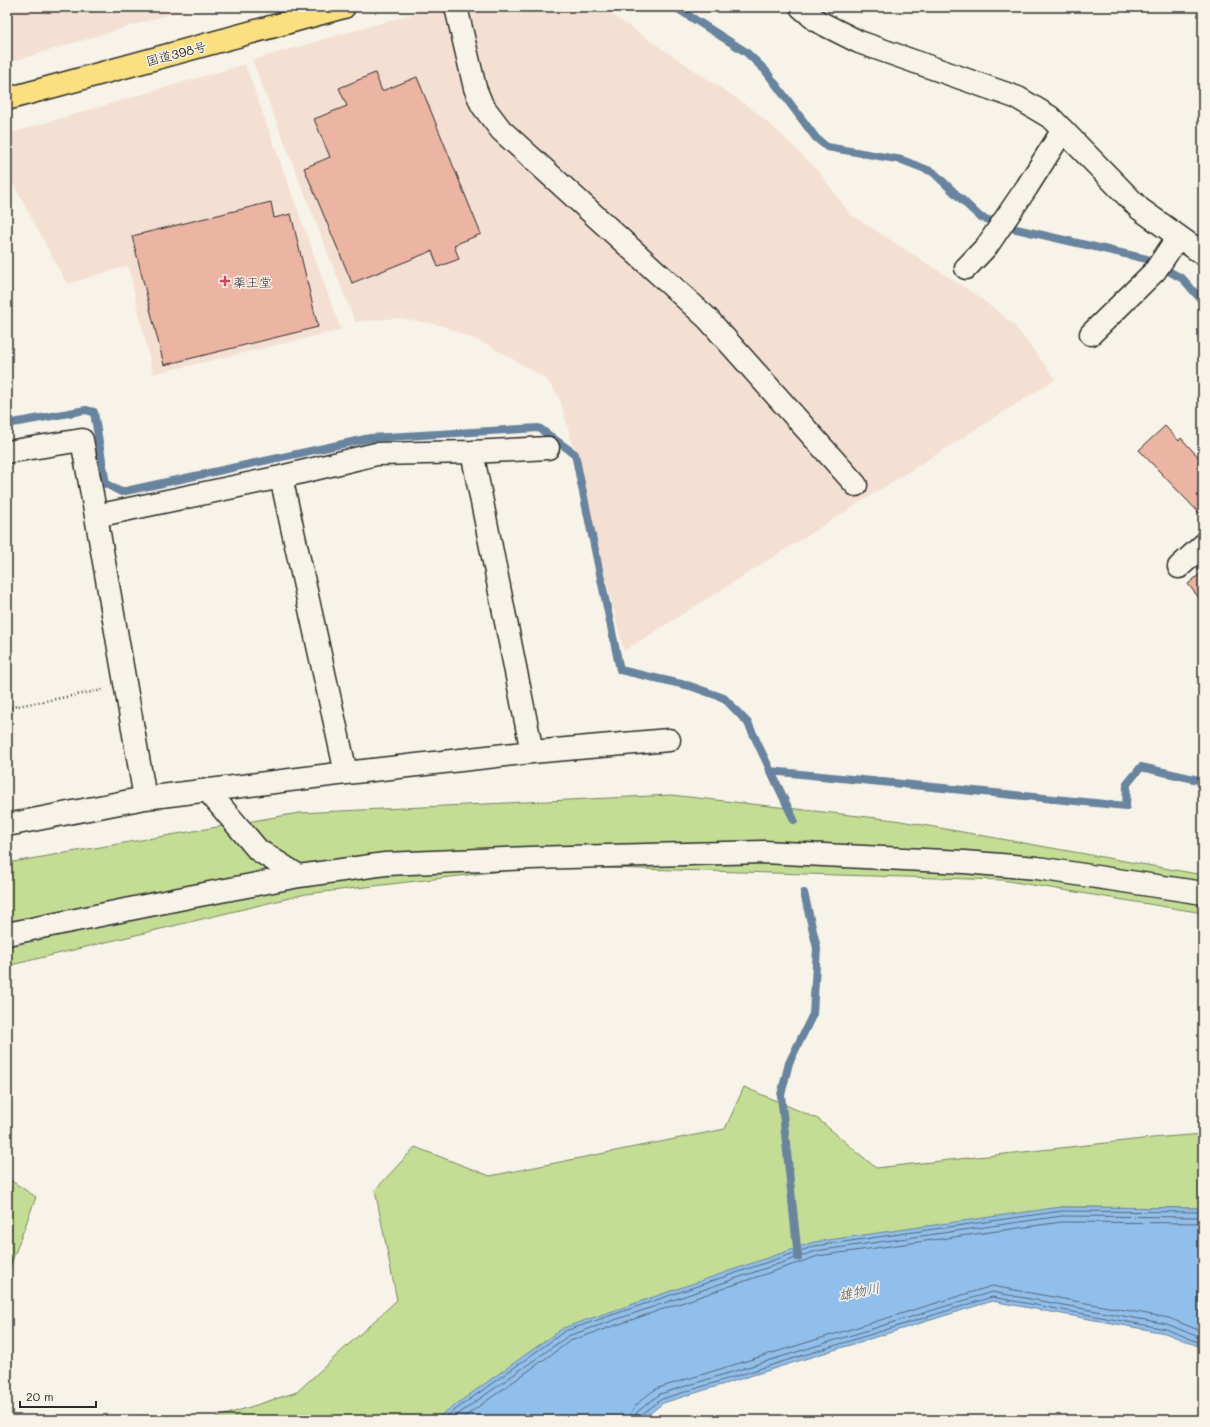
<svg xmlns="http://www.w3.org/2000/svg" width="1210" height="1427" viewBox="0 0 1210 1427" font-family="Mali,'Klee One',sans-serif">
	<style>
		.built { fill: #f4e0d3 }
		.green { fill: #c4dd94; stroke: #788460 }
		.water { fill: #91bfeb; stroke: #68849e }
		.lines { fill: none; stroke-linecap: round; stroke-linejoin: round }
		.shore { stroke: #546678; stroke-width: 1 }
		.stream { stroke: #68849e; stroke-width: 8 }
		.building { fill: #ecb4a2; stroke: #2b2b2b }
		.minor-casing { stroke: #2b2b2b; stroke-width: 25 }
		.highway-casing { stroke: #2b2b2b; stroke-width: 25 }
		.path { stroke: #2b2b2b; stroke-width: 2.5; stroke-dasharray: 1 3; stroke-linecap: butt }
		.minor { stroke: #f7f3e8; stroke-width: 22 }
		.highway { stroke: #fbe080; stroke-width: 22 }
		.poi-dot { fill: #d1495b; stroke: #f7f3e8; stroke-width: 1.5 }
		.labels { text-anchor: middle; dominant-baseline: central; stroke-width: 3; stroke-linejoin: round; paint-order: stroke }
		.street-label { font-size: 13px; fill: #2b2b2b; stroke: #f7f3e8 }
		.poi-label { font-size: 13px; fill: #2b2b2b; stroke: #f7f3e8; text-anchor: start }
		.water-label { font-size: 14px; font-style: italic; fill: #4a5765; stroke: #f7f3e8 }
	</style>
	<rect width="100%" height="100%" fill="#f7f3e8"/>
	<filter id="ink" filterUnits="userSpaceOnUse"><feTurbulence type="fractalNoise" baseFrequency=".025" numOctaves="2"/><feDisplacementMap in="SourceGraphic" scale="8" xChannelSelector="R" yChannelSelector="G"/><feConvolveMatrix kernelMatrix="1 2 1 2 8 2 1 2 1" color-interpolation-filters="sRGB"/></filter>
	<g filter="url(#ink)">
		<path class="built" d="M7 7H194L7 63Z
			M436 7H600L751 108 782 135 820 173 850 214 978 296 1014 325 1056 379 624 651 565 417 559 397 545 378 490 346 440 325 399 318 355 322 252 60Z
			M245 64 341 330 153 374 128 266 67 284 10 178 7 169V134Z"/>
		<path class="green" d="M671 795 895 820 1203 875V913L1002 880 544 866 306 894 7 966V863L299 813Z
			M744 1087 818 1119 876 1168 1152 1138 1203 1134V1208L1061 1207 460 1402 434 1420H209L297 1392 397 1300 375 1190 415 1147 490 1176 725 1129Z
			M7 1178 36 1197 7 1275Z"/>
		<path class="water" d="M1061 1207 1203 1208V1348L1165 1333 992 1301 663 1403 642 1420H434L563 1328 814 1242Z"/>
		<g class="lines">
			<path class="shore" d="M441 1420 565 1331 815 1246 1062 1211 1203 1212
				M450 1420 568 1336 816 1251 1062 1216 1203 1217
				M460 1420 570 1341 818 1256 1062 1222 1203 1223
				M629 1420C629 1408 648 1394 658 1388L992 1286 1169 1318 1203 1332
				M635 1420 637 1412 660 1394 992 1292 1167 1324 1203 1339
				M640 1420 641 1415 662 1399 992 1297 1166 1329 1203 1344"/>
			<path class="stream" d="M675 7 746 52 765 70 816 138 827 147 902 160 933 172 980 217 1012 228 1147 259 1183 279 1203 302
				M7 424 86 410 94 412 106 484 121 492 370 438 539 428 575 454 620 670 690 686 724 698 748 723 794 820
				M770 771 1126 806 1127 784 1141 767 1203 781
				M798 1257 781 1095 789 1063 813 1014 817 948 804 893"/>
		</g>
		<path class="building" d="M375 73 382 91 417 77 481 234 454 245 459 259 438 267 432 251 352 283 304 168 330 157 314 119 347 106 339 88Z
			M271 202 274 218 291 214 318 327 164 365 132 236Z
			M1165 426 1179 441 1181 438 1203 462V517L1139 450Z
			M1203 560V603L1188 584 1201 573 1195 566Z"/>
		<g class="lines">
			<defs>
				<path id="minor" d="M456 7 475 88 482 105 501 130 707 318 856 485
					M801 7 817 21 859 42 1018 98 1050 117 1140 209 1203 254
					M966 268 987 246 1027 187 1063 130
					M1091 334 1155 271 1178 237
					M7 452 82 440 96 516 145 798
					M472 452 532 752
					M281 477 346 773
					M96 516 281 477 376 454 472 452 548 448
					M1179 567 1203 545
					M207 790 258 850 299 876
					M7 825 145 798 346 773 532 752 669 740
					M7 934 189 897 299 876 385 864 530 858 764 852 964 862 1037 868 1203 893"/>
				<path id="highway" d="M7 99 344 7"/>
			</defs>
			<use href="#minor" class="minor-casing"/>
			<use href="#highway" class="highway-casing"/>
			<path class="path" d="M7 708 103 690"/>
			<use href="#minor" class="minor"/>
			<use href="#highway" class="highway"/>
		</g>
	</g>
	<path class="poi-dot" d="M223 275h4v4h4v4h-4v4h-4v-4h-4v-4h4z"/>
	<g class="labels">
		<g class="street-label">
			<text transform="translate(176 53) rotate(-15)">国道398号</text>
		</g>
		<g class="poi-label">
			<text x="233" y="281">薬王堂</text>
		</g>
		<g class="water-label">
			<text transform="translate(859 1291) rotate(-11)">雄物川</text>
		</g>
	</g>
	<rect width="1210" height="1427" fill="none" stroke="#f7f3e8" stroke-width="24"/>
	<rect x="12" y="12" width="1186" height="1403" fill="none" stroke="#2b2b2b" stroke-width="1.5" filter="url(#ink)"/>
	<path d="M20 1401v6h76v-6" fill="none" stroke="#2b2b2b" stroke-width="2"/>
	<text x="26" y="1401" font-size="12" fill="#2b2b2b" stroke="#f7f3e8" stroke-width="3" paint-order="stroke">20 m</text>
</svg>
